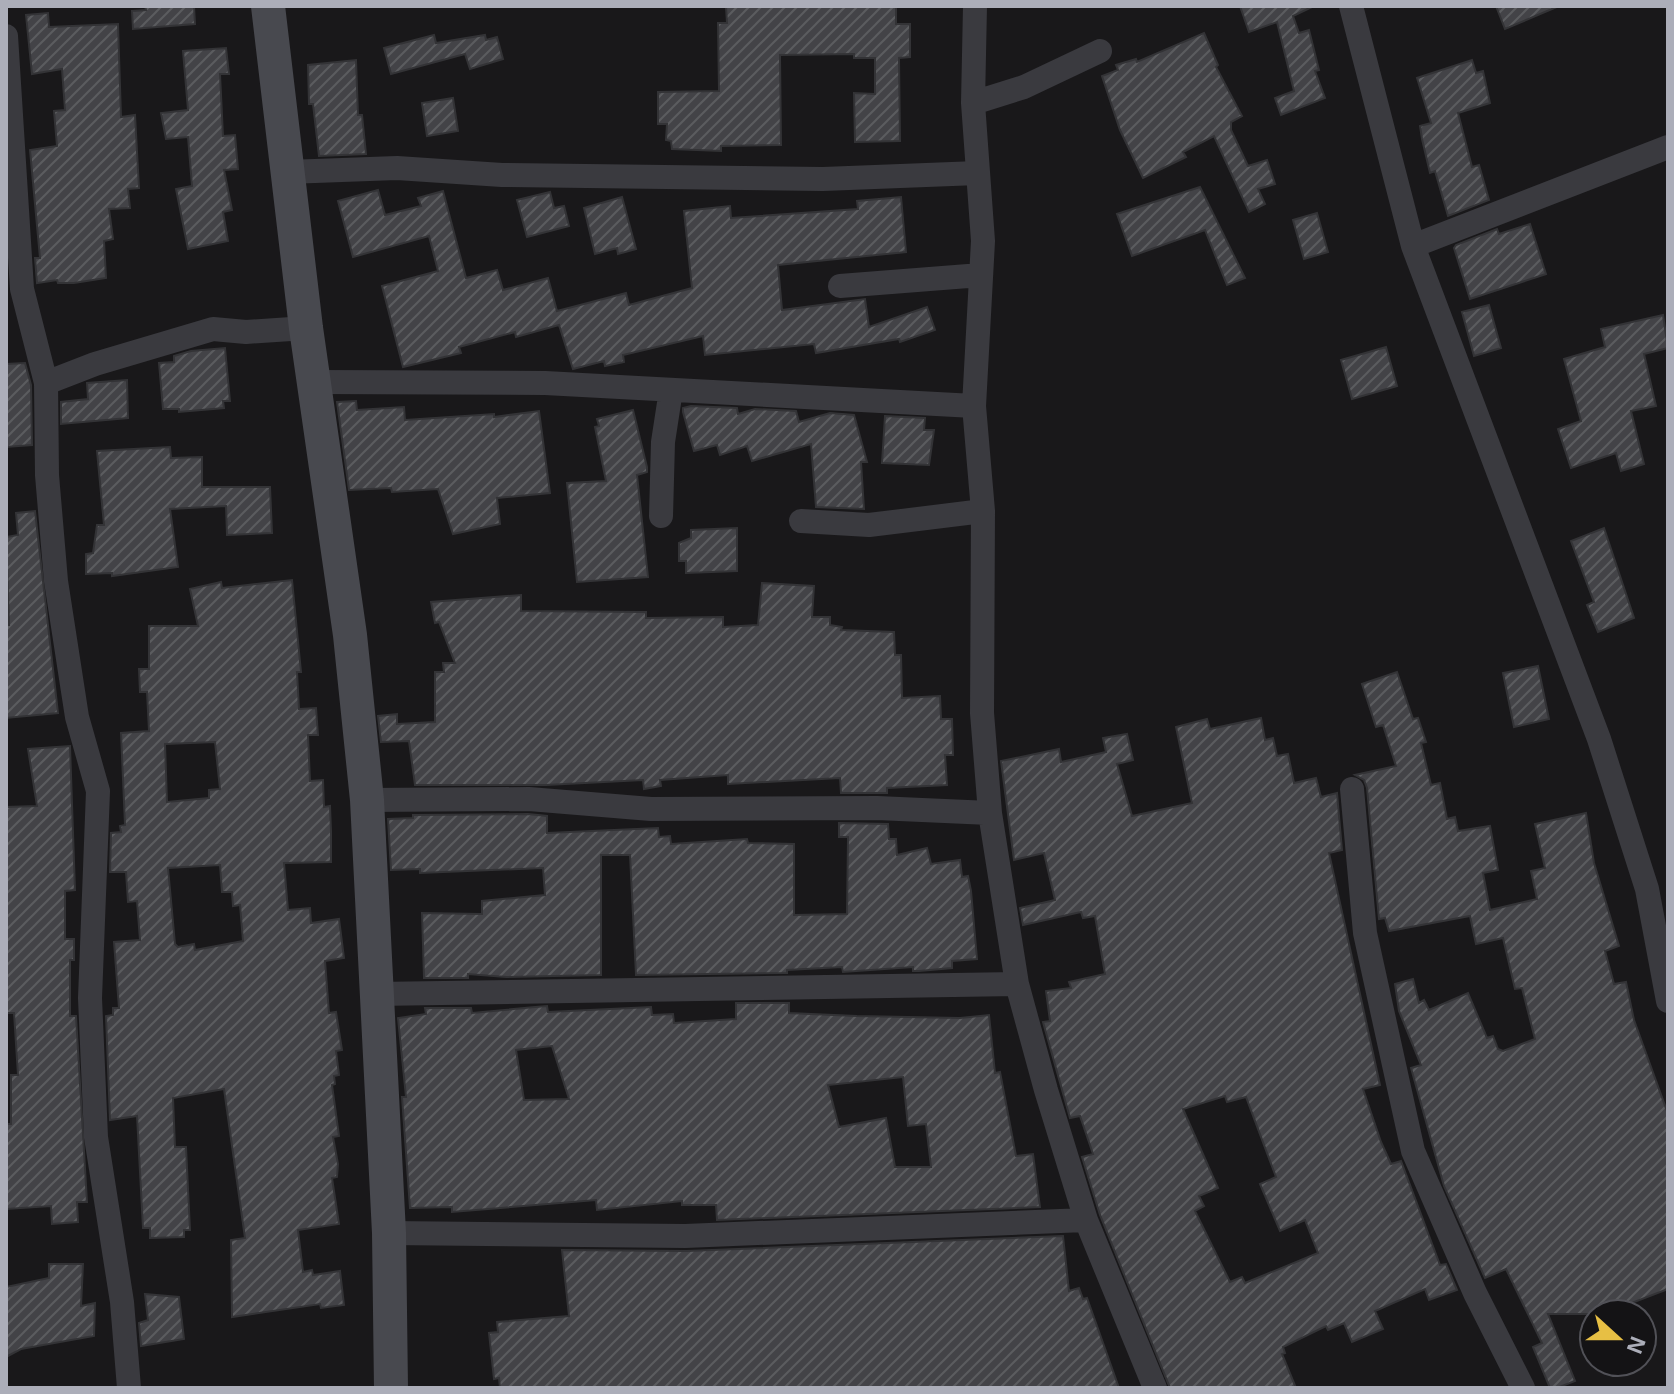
<svg xmlns="http://www.w3.org/2000/svg" width="1674" height="1394" viewBox="0 0 1674 1394" font-family="Helvetica,sans-serif">
	<style>
		.building { fill: url(#building-hatch); stroke: #333336; stroke-width: 2; fill-rule: evenodd }
		.lines { fill: none; stroke-linecap: round; stroke-linejoin: round }
		.minor { stroke: #3a3a3f; stroke-width: 24 }
		.secondary { stroke: #48494f; stroke-width: 34 }
	</style>
	<defs>
		<pattern id="building-hatch" width="6" height="6" patternUnits="userSpaceOnUse" patternTransform="scale(2)"><rect width="6" height="6" fill="#434347"/><path d="M-1 1l2-2M0 6l6-6M5 7l2-2" fill="none" stroke="#5b5c5f"/></pattern>
	</defs>
	<rect width="100%" height="100%" fill="#19181a"/>
	<path class="building" d="M145 6H194L195 24 133 29 132 11 146 10Z
		M759 6H896V24H910V57L899 58 900 141 855 142 854 93 875 94V58H854V54L780 55 781 145 721 146V151L672 149 671 141 666 140 667 124H658V92L719 91 718 23H727L726 7Z
		M1240 6H1314L1293 16 1299 33 1309 30 1319 70 1315 71 1325 98 1281 115 1275 98 1294 91 1277 22 1249 32Z
		M1496 6H1559L1505 29Z
		M48 13 49 27 118 24 121 117 135 115 139 188 128 189 130 208 109 209 113 239 104 241 106 278 74 283H58L57 280 37 283 35 258H40L30 150 57 146 54 111 65 110 62 69 32 74 26 15Z
		M1204 33 1218 65 1216 67 1242 116 1231 122V130L1248 166 1267 160 1275 184 1258 189 1265 204 1249 212 1214 136 1183 152 1186 157 1143 178 1120 130 1102 76 1118 70 1116 65 1136 59 1137 62Z
		M434 35 436 43 485 35 486 40 497 37 503 59 470 69 465 54 391 74 384 48Z
		M226 48 229 74H220L223 136 235 135 238 169 224 170 232 210 223 212 228 241 188 249 176 189 192 186 188 137 166 139 161 113 188 110 183 51Z
		M356 60 358 115H362L366 154 319 156 313 104H309L308 65Z
		M1472 60 1476 73 1483 71 1490 103 1458 113 1472 167 1479 165 1489 200 1448 216 1435 171 1430 173 1422 139 1420 126 1431 123 1417 78Z
		M453 98 458 131 427 136 422 103Z
		M1200 187 1245 278 1227 285 1205 230 1132 256 1117 214Z
		M378 190 385 215 421 206 418 198 443 191 466 278 497 270 503 290 548 278 557 311 626 293 629 305 692 288 684 211 730 206 731 218 858 209 857 201 901 197 906 252 778 265 782 310 865 299 869 327 927 307 935 330 900 342 899 339 816 353 814 344 705 355 703 336 623 355 624 362 605 366 604 361 573 369 559 325 516 337 515 332 459 347 461 353 403 367 382 286 438 271 429 236 353 257 338 201Z
		M550 192 554 208 564 206 569 226 527 237 517 200Z
		M622 197 636 249 618 254 617 248 595 254 584 208Z
		M1317 213 1328 252 1304 259 1293 220Z
		M1530 224 1546 274 1470 299 1454 248 1456 245 1497 229 1499 234Z
		M1489 305 1501 348 1474 356 1462 312Z
		M1663 315 1668 348 1644 354 1656 406 1631 411 1644 464 1621 471 1616 453 1571 468 1558 429 1581 421 1564 359 1605 347 1601 329Z
		M1386 347 1397 386 1352 399 1341 360Z
		M225 348 230 401H223L224 408 179 412V409H163L159 363 174 362V356L191 351Z
		M25 363 31 385 32 445 6 447V364Z
		M127 380 128 418 61 424V402L88 399 87 383Z
		M356 401 357 410 404 407 405 420 494 414V417L539 411 550 493 497 498 500 524 453 534 438 489 392 492 391 488 349 490 337 402Z
		M691 406 737 408 738 414 755 409 796 411 799 422 830 413 854 415 867 462H861L864 509 816 507 811 444 752 461 747 446 720 455 717 445 694 451 683 412V408Z
		M633 410 647 467V472L637 475 648 577 577 582 567 483 606 481 595 427 599 426 597 419Z
		M885 416 925 418 924 430H934L929 465 882 463Z
		M170 447 171 458 202 457V487H270L272 533 227 535 226 506 170 509 178 567 112 576V573L86 574V554L93 553 97 525H104L97 451Z
		M35 511 58 713 6 718V625H9L6 537 18 535 16 513Z
		M737 528V571L686 573V561H679V543L691 538V530Z
		M1604 528 1634 618 1598 632 1587 605 1594 602 1571 541Z
		M292 580 301 672H297L299 709 316 708 318 735H308L310 781 323 780 324 807 330 806 331 831V862L284 863 288 910 310 908 311 923 339 919 344 958 325 961 329 1013 336 1012 342 1050 336 1051 339 1075 334 1076 335 1084 332 1085 339 1136 333 1137 338 1164 337 1177 332 1178 339 1224 298 1230 303 1272 312 1270 313 1275 340 1271 344 1305 321 1308 320 1304 232 1317 231 1240 245 1238 224 1089 173 1098 175 1147H186L190 1230H184V1237L150 1238V1228H143L137 1116 110 1120 106 1016 113 1015V1008H119L114 942 140 940 137 901 128 902 126 872H110L111 833 121 832 120 826 125 825 121 733 149 731 147 692H140L139 669H149V626H198L190 589 221 582 222 588ZM215 742 220 789 209 790V798L167 802 165 744ZM220 865 222 892H232L233 906 240 905 243 941 195 950 194 944 178 947 175 944 168 868Z
		M762 583 814 586 812 617H830V625L842 627 841 630 894 632 895 655H901L902 698 940 696 941 719H952L953 755H945L947 785 887 788V793H841L840 778 728 784V775L660 780 661 786 644 789 643 780 546 785H415L409 741 381 742 378 716 397 714V724L435 722V672H444L443 663H455L439 622 435 623 431 602 521 595V611L646 612V618L723 617V627L758 625Z
		M1538 666 1549 719 1514 727 1503 673Z
		M1397 672 1413 719 1418 718 1426 742 1421 743 1431 785 1440 783 1447 819 1455 817 1458 831 1490 826 1498 870 1483 873 1490 910 1537 899 1531 871 1545 868 1535 824 1586 813 1594 863 1619 946 1605 951 1614 984 1626 982 1634 1020 1668 1114V1289L1621 1307 1623 1314H1548L1575 1381 1557 1388H1550L1533 1347 1542 1343 1506 1269 1485 1278 1444 1186 1411 1068 1421 1065 1399 1011 1395 984 1413 979 1419 1003 1424 1000 1429 1010 1468 993 1487 1038 1493 1036 1498 1049 1503 1051 1535 1039 1522 988 1515 989 1503 938 1476 944 1470 916 1389 931 1385 918 1379 919 1367 788 1364 780 1355 775 1396 766 1383 725 1376 727 1362 684Z
		M1261 718 1265 740 1273 738 1277 756 1288 754 1294 783 1316 778 1321 797 1337 793 1342 850 1329 853 1380 1085 1363 1089 1381 1142 1391 1164 1401 1161 1440 1265 1446 1264 1457 1290 1429 1300 1425 1289 1375 1311 1383 1329 1352 1342 1344 1323 1328 1330 1326 1326 1283 1347 1285 1353 1282 1354 1296 1388H1170L1100 1215 1082 1157 1093 1154 1080 1116 1070 1118 1043 1022 1050 1021 1046 991 1071 988 1069 982 1105 974 1095 916 1083 918 1081 912 1023 925 1020 908 1055 900 1044 853 1014 860 1001 761 1059 749 1061 762 1106 752 1103 738 1127 734 1133 760 1117 764 1132 816 1192 803 1176 727 1207 719 1210 729ZM1225 1096 1227 1102 1246 1097 1276 1177 1260 1184 1280 1231 1305 1220 1318 1253 1245 1283 1242 1277 1230 1282 1195 1211 1204 1206 1199 1196 1218 1188 1183 1109Z
		M70 746 75 890 65 891V939H74V960H70V1016H76L87 1202H77L78 1222 52 1224 51 1206 7 1209 6 1124H11V1075H18L14 1013H6V807L37 806 28 749Z
		M528 814 547 816V833L658 828 659 837 670 836 671 844 747 839 748 843 794 844V915L847 914 848 837H839V823L888 824 889 839H896L897 855 927 848 931 864 960 860 962 877 968 876 971 891 977 959 952 961V968L919 971H913V967L843 972 842 967 787 970V973L636 975 630 855H601V975L506 977 468 974V978H424L422 913 482 914V901L545 895 543 868 420 873V869L391 870 388 819 413 818V815Z
		M736 1003H789V1013L857 1016 960 1018 989 1015 995 1073 1000 1072 1016 1156 1033 1154 1040 1207 717 1220 716 1205H682V1201L597 1210 596 1200 452 1212V1207L410 1208 402 1097H406L398 1018 426 1014 425 1008H471L472 1013 535 1007 547 1006 548 1012 651 1007 652 1015 673 1014 674 1023 736 1019ZM552 1046 569 1099 524 1100 516 1050ZM903 1077 908 1126 926 1124 931 1167H895L886 1118 839 1127 828 1085Z
		M1063 1236 1069 1291 1079 1288 1083 1299 1087 1298 1119 1388H500L499 1378 494 1379 489 1333 498 1332 497 1322 569 1316 562 1250 686 1251Z
		M49 1264H83L81 1306 95 1303 94 1336 21 1349 6 1357V1287L49 1278Z
		M145 1294 179 1297 184 1339 141 1346 139 1323 148 1320Z"/>
	<g class="lines">
		<path class="minor" d="M975 6 973 103 983 241 974 406 983 511 982 713 990 813 1017 984 1046 1090 1086 1220 1155 1388
			M1351 6 1413 246 1599 739 1647 889 1668 1001
			M6 36 22 289 46 383 47 475 56 581 77 717 98 791 90 998 96 1137 122 1302 129 1388
			M973 103 1024 87 1100 51
			M287 172 397 168 502 175 823 179 978 173
			M1413 246 1668 147
			M840 286 981 275
			M316 382 545 383 974 406
			M46 383 95 364 213 329 246 332 306 328
			M661 516 663 442 671 390
			M801 521 869 525 983 511
			M1352 789 1365 933 1413 1151 1475 1293 1523 1388
			M367 800 529 799 651 809 877 808 990 813
			M375 994 1017 984
			M389 1233 685 1236 1086 1220"/>
		<path class="secondary" d="M268 6 306 328 350 635 367 800 389 1233 391 1388"/>
	</g>
	<rect width="1674" height="1394" fill="none" stroke="#acaeb9" stroke-width="16"/>
	<g transform="translate(1618 1338) rotate(111)"><circle r="38" fill="#141315" stroke="#515157" stroke-width="2"/>
	<path d="M0-6L14 30L0 20L-14 30Z" fill="#e7bf44"/>
	<text y="-12" font-size="22" font-weight="bold" text-anchor="middle" fill="#acaeb9">N</text>
	</g>
</svg>
